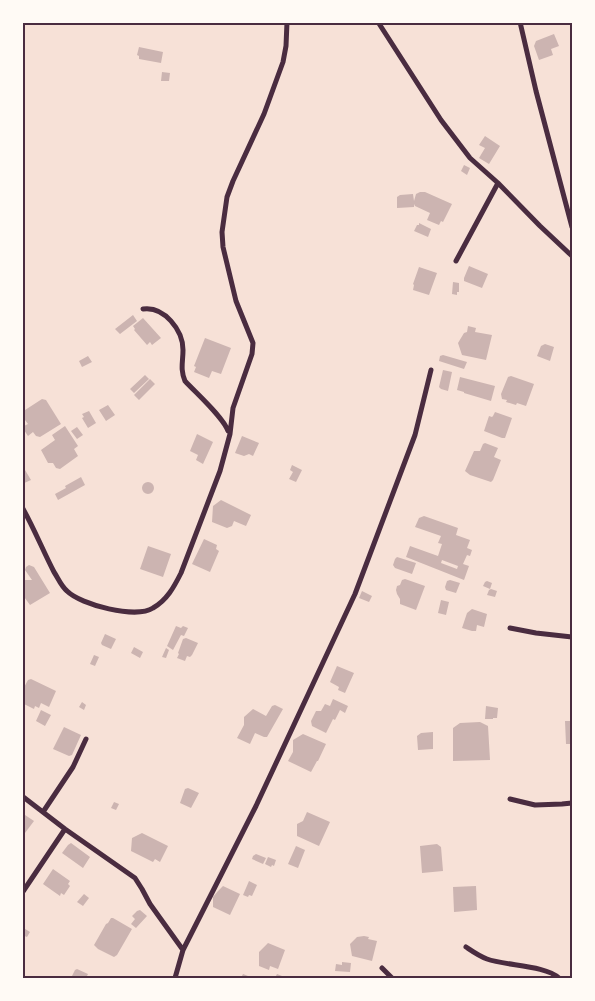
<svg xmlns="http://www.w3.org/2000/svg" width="595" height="1001" viewBox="0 0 595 1001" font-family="'Open Sans',sans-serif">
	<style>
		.building { fill: #ccb4b1; fill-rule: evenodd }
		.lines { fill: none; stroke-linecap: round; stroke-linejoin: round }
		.minor { stroke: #4a2c40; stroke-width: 5 }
		.neatline { fill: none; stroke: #4a2c40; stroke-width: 2 }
	</style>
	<rect width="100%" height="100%" fill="#f7e1d7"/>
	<path class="building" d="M554 34 559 46 551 49 553 55 539 60 534 46 536 41Z
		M139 47 163 52 161 63 139 59V56L137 55Z
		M162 72 170 73 169 81H161Z
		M485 136 500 146 489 164 479 158 485 148 479 145Z
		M464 165 470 168 467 175 461 171Z
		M420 192H425L452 204 443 222 441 221 439 225 427 220 430 213 415 206 414 204V207L397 208V197L400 195 413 194 414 201 416 194Z
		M419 223 431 229 428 237 414 231 417 225H419Z
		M469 266 488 274 482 288 464 281V278Z
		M419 267 437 273 429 295 413 290 414 285 413 284Z
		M453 282 459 283V292H457V295L452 294Z
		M133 315 137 321 120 334 115 329Z
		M143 318 161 338 152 345 150 342 147 345 134 330 135 329 133 326Z
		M468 326 476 328 475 332 492 335 486 360 462 355 458 343 464 333 467 332Z
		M205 338 231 348 221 374 212 371 209 378 194 372 196 367 194 366Z
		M545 344 554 347 550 361 537 356 541 346Z
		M443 355 467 362 464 369 439 361 440 356Z
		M88 356 92 362 82 367 79 361Z
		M443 370 452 372 448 391 441 389 439 387Z
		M145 375 149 379 134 393 130 389Z
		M511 376 534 384 526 406 517 403 516 405 506 402 507 400 502 399 501 394 508 377Z
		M460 377 495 386 491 401 464 393V392L457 390Z
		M150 379 155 384 139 400 134 395Z
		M42 399 46 400 61 424 40 437 36 436 33 432 28 436 22 427 28 424 22 416V412Z
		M108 405 115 415 106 421 99 410Z
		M89 411 96 423 88 428 82 418 84 417 82 414Z
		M495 412 512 418 505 438H502L484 431 489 416 492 417 493 416Z
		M65 426 78 446 74 449 78 456 60 469 56 468 53 463H48L41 450 55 440 52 435Z
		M77 427 83 435 77 439 71 431Z
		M197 434 213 442 203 464 196 460 198 455 190 451Z
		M242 436 259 443 253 456 249 454 244 456 235 453Z
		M485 443 498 448 494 457 501 460 493 480 491 482 470 475 465 471 474 451H480L483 444Z
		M22 465 31 480 22 484Z
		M292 465 302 470 296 482 289 479 293 472 290 470Z
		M81 477 85 485 58 500 55 494 66 488 65 486Z
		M142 488a6 6 0 1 1 12 0a6 6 0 1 1-12 0Z
		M221 500 251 515 246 526 234 521 232 526 227 528 212 522 213 506Z
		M424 516 458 528 456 535 470 540 467 548 472 550 470 556 467 555 463 564 469 566 464 580 406 557 410 546 438 556 442 544 438 543 441 536 415 527 419 518ZM442 560 458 566 457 569 441 563Z
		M204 539 217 545 216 549 219 551 210 572 192 564Z
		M148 546 171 554 163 577 140 569Z
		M397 557 416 563 412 574 395 568 393 565 395 559Z
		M29 565 34 567 50 593 30 605 22 594V582L24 580H32L25 570 26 567Z
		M405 579 425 586 416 610 400 604V599L397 594 396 590 397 586 400 585 402 580Z
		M450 580 460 583 456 593 446 590 445 587 447 581Z
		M487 581 492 583 490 589 483 586 485 582Z
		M491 589 497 591 495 597 487 595 489 590Z
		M362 591 372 596 369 602 359 598Z
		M441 600 449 602 446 615 438 613Z
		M472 609 487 614 484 627 477 625 476 631H472L462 628 467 613Z
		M176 626 181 628 183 626 188 628 184 636 181 635 173 650 167 646Z
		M105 634 116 639 111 649 102 645 101 643Z
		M186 638 198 643 192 655 190 657 187 656 185 661 177 658 179 654 178 653 183 639Z
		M134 647 143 652 140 658 131 653Z
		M166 648 169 650 166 658 162 657Z
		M94 655 99 657 95 666 90 664Z
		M337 666 354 673 345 693 338 690 339 687 330 682Z
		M31 679 56 691 49 707 41 703 39 708 35 706 34 709 22 703V691L28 680Z
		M333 699 348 706 345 713 340 710 335 720 333 719 326 733 312 726 311 721 316 711H321L325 704 330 706Z
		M82 702 86 705 84 710 79 707Z
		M275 705 283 709 267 737H264L255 733 250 744 237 738 244 725V717L253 709 266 716 272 706Z
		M486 706 498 708 497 718H493V719H485Z
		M41 710 51 715 45 726 36 721Z
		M565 721H572V744H566Z
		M480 722 488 726 490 760 453 761V728L460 723Z
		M64 727 81 735 72 755 69 756 53 749Z
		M433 732V749L418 750 417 736 421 733Z
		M303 734 326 744 318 761H317L311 772 288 761 293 752V740Z
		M188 788 199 793 191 808 180 803 185 789Z
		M114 802 119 804 116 810 111 808Z
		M307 812 330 822 319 846 297 836V824L303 821Z
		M22 813 34 821 22 837Z
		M142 833 168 846 160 862 155 859 153 862 131 851 132 838Z
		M71 843 90 857 83 868 62 853 68 845Z
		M437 844 441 847 443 871 422 873 420 846Z
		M296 846 305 850 298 868 288 864Z
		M256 854 266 858 263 864 252 859 253 856Z
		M268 857 276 860 274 866 272 865 271 867 265 864Z
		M53 869 70 881 68 884 70 886 64 895 61 893 60 896 43 884Z
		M249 881 257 885 252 896 249 895 248 897 243 895Z
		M223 886 240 894 230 915 213 907V897L218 891Z
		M476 886 477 910 454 912 453 887Z
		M84 894 89 898 83 906 77 902Z
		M140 910 147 916 136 928 131 924 135 919 132 916 137 911Z
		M111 918H113L132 929 117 955 114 957 98 949 94 945 106 924 108 923Z
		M22 927 30 932 27 937 22 935Z
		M364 936 369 937 368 939 377 941 372 961 352 956 350 944 357 937Z
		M268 943 285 950 278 969 270 966 269 970 259 966V952Z
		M342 962 351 963 350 972 335 971 336 964 342 965Z
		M77 969 88 974 86 978H71L75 970Z
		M243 974 253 978H241Z
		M277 974 287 978H275Z"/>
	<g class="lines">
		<path class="minor" d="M378 22 441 120 470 158 498 183 540 226 572 256
			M520 22 536 91 572 227
			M456 261 498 183
			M143 309C164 306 183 330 183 350 183 362 180 369 185 381 197 394 223 417 228 431
			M22 507C34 528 43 551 54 572 58 578 61 586 67 591 81 605 136 619 153 608 167 600 174 587 181 573L220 471 230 434 233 408 252 354 253 343 236 301 223 247 222 232 227 197 233 181 264 114 283 62 286 46 287 22
			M510 628 536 633 572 637
			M22 796 65 829 135 878 142 889 150 904 183 950
			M510 799 535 805 562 804 572 803
			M43 812 73 767 86 739
			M22 893 65 829
			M466 947C472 951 479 956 487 959 506 966 545 965 559 978
			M382 968 392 978
			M175 978 183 950 256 806 355 594 415 435 431 370"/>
	</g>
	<rect width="595" height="1001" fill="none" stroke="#fffaf5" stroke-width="48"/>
	<rect x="24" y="24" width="547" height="953" class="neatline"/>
</svg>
